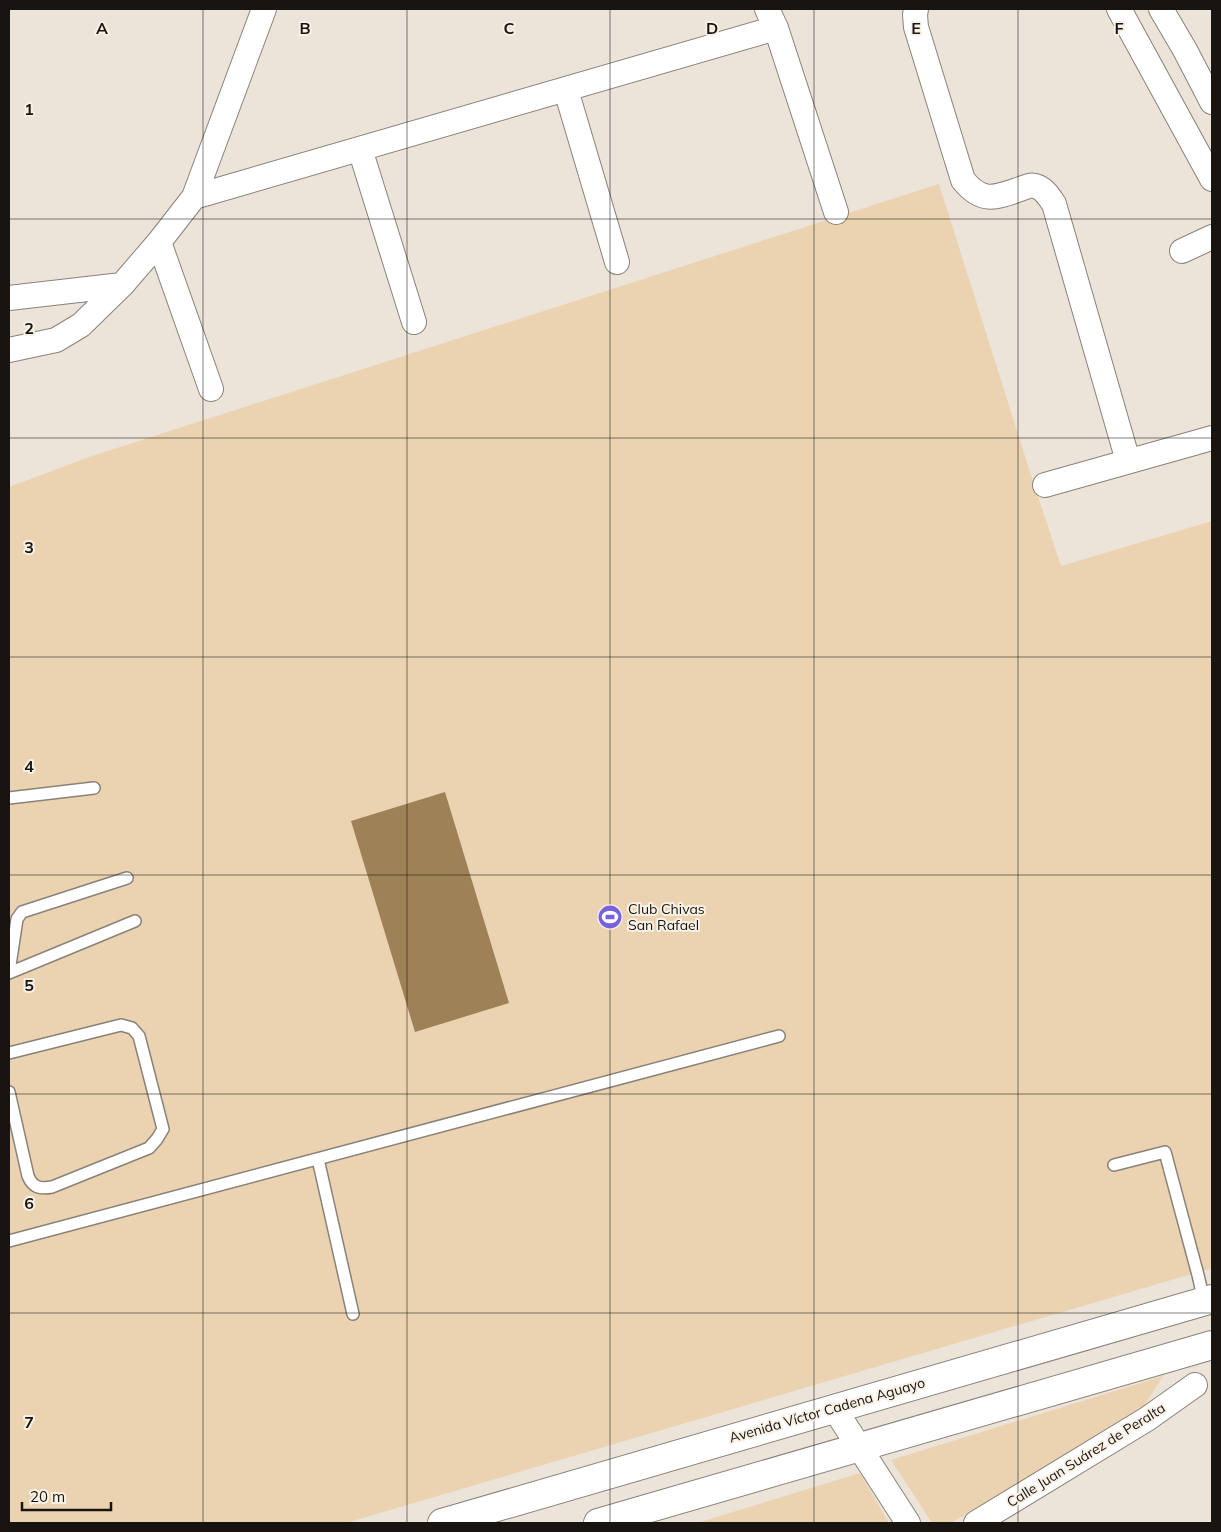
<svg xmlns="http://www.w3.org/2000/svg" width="1221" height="1532" viewBox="0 0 1221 1532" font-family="Mulish,sans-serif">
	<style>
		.green { fill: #ebd3b1 }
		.water { fill: #9e8157 }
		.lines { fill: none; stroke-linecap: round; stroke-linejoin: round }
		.service-casing { stroke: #898278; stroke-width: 14 }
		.minor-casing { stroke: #898278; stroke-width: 26 }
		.tertiary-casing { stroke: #898278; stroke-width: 30 }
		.service { stroke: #fff; stroke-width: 11 }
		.minor { stroke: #fff; stroke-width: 24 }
		.tertiary { stroke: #fff; stroke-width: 28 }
		.grid { fill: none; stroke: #181511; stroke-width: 1; stroke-opacity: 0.55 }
		.labels { text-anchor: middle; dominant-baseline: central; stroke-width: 4; stroke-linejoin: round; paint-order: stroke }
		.poi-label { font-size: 14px; fill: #181511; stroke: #f9f1e6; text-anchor: start }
		.street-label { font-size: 14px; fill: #181511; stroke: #f9f1e6 }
		.grid-label { font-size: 16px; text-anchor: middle; font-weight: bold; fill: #181511; stroke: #f9f1e6; stroke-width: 4; stroke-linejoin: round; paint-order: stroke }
	</style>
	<rect width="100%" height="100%" fill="#ece4d9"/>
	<path class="green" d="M939 184 1030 472 1061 566 1212 521V1268L346 1523H9V487L89 457Z
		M1163 1376 1141 1411 1095 1447 950 1523H932L891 1460Z
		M860 1473 889 1523H697Z"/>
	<path class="water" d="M445 792 509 1003 415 1032 351 821Z"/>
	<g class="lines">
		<defs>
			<path id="service" d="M9 798 94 788
				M9 972 17 919 22 912 127 878
				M9 973 135 921
				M9 1053 121 1025 132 1028 139 1036 163 1129 157 1139 149 1148 52 1187C40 1189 33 1188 28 1176L9 1092
				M318 1159 353 1314
				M1114 1165 1165 1152 1198 1275 1204 1301
				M9 1241 779 1036"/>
			<path id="minor" d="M767 9 776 28 836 212
				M916 9 915 15 916 27 963 180C983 205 997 197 1023 188 1028 186 1032 184 1038 187 1045 190 1050 198 1054 204L1128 461
				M1119 9 1212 179
				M1161 9 1185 50 1212 102
				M566 90 617 262
				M360 149 414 322
				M194 197 776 28
				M159 242 211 389
				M1182 251 1212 237
				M9 298 122 285
				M9 350 56 340 81 325 122 285 159 242 194 197 264 9
				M1045 485 1212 438
				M834 1408 908 1523
				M976 1523 1147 1419 1195 1385"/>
			<path id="tertiary" d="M442 1523 1212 1299
				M598 1523 1212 1345"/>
		</defs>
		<use href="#service" class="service-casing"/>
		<use href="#minor" class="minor-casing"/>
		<use href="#tertiary" class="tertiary-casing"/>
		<use href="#service" class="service"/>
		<use href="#minor" class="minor"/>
		<use href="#tertiary" class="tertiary"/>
	</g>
	<path class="grid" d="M203 9V1523M407 9V1523M610 9V1523M814 9V1523M1018 9V1523M9 219H1212M9 438H1212M9 657H1212M9 875H1212M9 1094H1212M9 1313H1212"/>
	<defs>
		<symbol id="stadium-disc" viewBox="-11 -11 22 22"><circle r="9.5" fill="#7662dd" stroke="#f9f1e6"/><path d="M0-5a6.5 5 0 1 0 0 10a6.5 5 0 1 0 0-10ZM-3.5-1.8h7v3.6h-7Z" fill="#fff"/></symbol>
	</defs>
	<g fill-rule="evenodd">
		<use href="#stadium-disc" x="596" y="903" width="28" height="28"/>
	</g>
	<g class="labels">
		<g class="poi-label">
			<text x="628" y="909">Club Chivas<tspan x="628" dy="16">San Rafael</tspan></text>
		</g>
		<g class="street-label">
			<text transform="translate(827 1410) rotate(-16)">Avenida Víctor Cadena Aguayo</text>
			<text transform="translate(1086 1455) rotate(-32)">Calle Juan Suárez de Peralta</text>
		</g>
	</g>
	<g class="grid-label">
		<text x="102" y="34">A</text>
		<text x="305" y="34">B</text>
		<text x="509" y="34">C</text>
		<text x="712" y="34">D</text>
		<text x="916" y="34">E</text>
		<text x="1119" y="34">F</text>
		<text x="29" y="115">1</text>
		<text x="29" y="334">2</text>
		<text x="29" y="553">3</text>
		<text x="29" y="772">4</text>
		<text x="29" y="991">5</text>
		<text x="29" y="1209">6</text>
		<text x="29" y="1428">7</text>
	</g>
	<rect width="1221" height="1532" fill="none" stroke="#181511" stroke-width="20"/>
	<path d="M22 1502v8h89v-8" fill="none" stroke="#181511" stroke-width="2.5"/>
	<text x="30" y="1502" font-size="15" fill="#181511" stroke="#f9f1e6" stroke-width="4" paint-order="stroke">20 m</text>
</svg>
